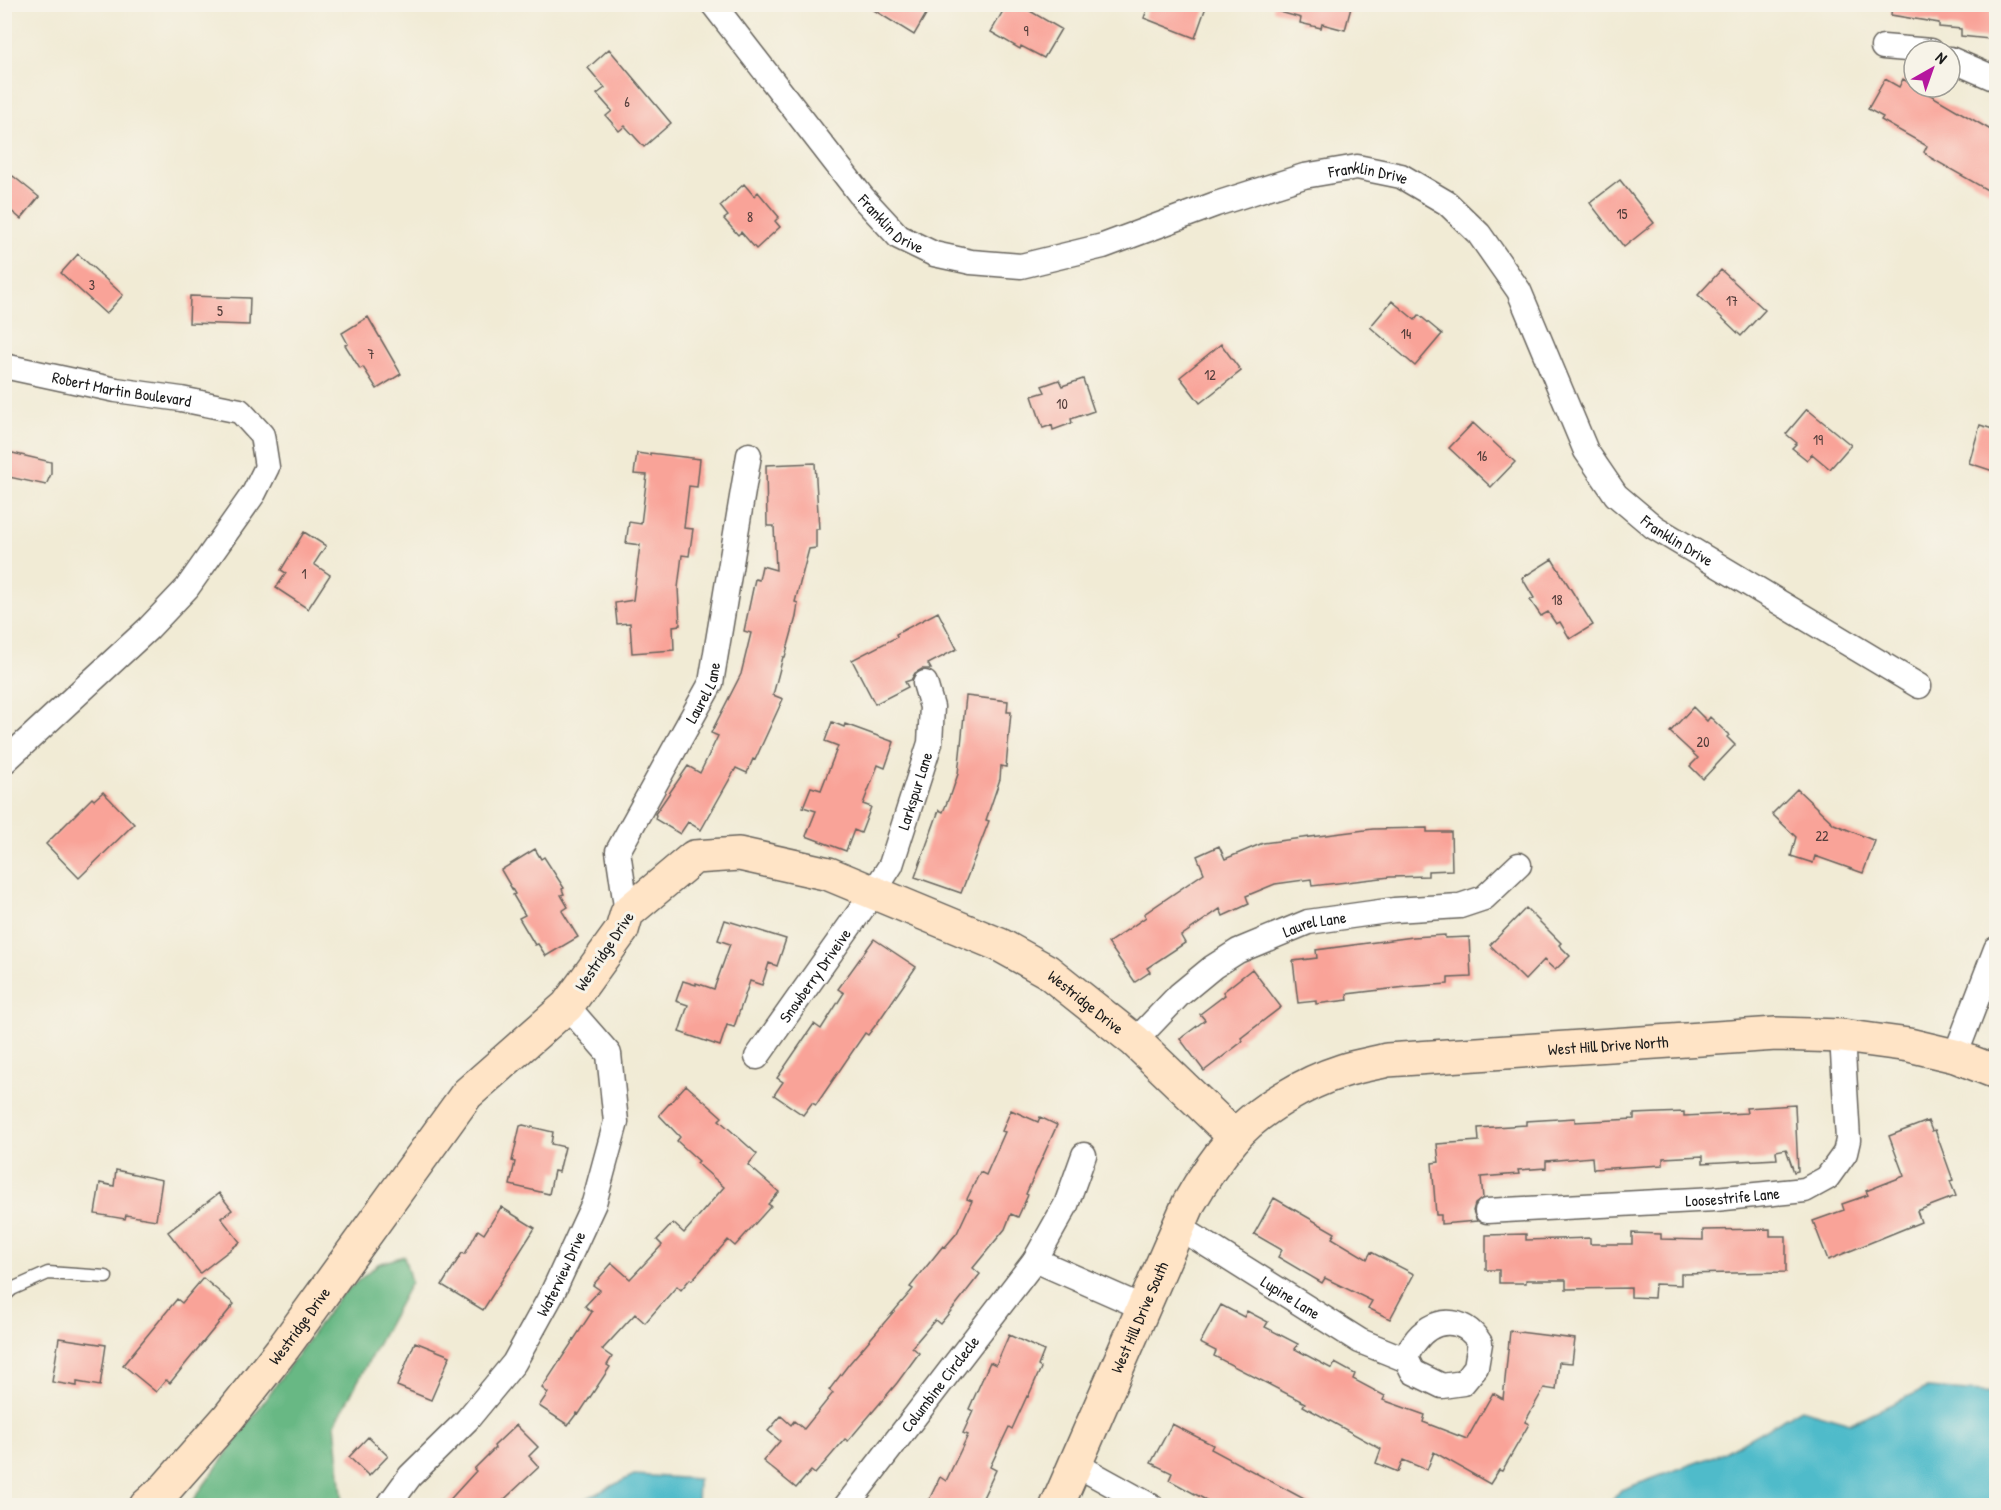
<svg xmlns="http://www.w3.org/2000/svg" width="2001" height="1510" viewBox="0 0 2001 1510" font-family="'Patrick Hand',sans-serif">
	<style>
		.forest { fill: #68b884; stroke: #426a50; stroke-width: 1.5 }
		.water { fill: #4fbbca; stroke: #366c73; stroke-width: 1.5 }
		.building { fill: #f9a398 }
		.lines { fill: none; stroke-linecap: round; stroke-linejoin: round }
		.lane-casing { stroke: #67645d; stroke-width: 15 }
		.street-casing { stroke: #67645d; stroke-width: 27 }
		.secondary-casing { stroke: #67645d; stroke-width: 36 }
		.lane { stroke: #fff; stroke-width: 12 }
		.street { stroke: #fff; stroke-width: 24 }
		.secondary { stroke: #ffe4c6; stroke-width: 33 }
		.labels { text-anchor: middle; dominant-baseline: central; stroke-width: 6; stroke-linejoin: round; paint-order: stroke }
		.number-label { font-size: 14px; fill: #533e3b }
		.street-label { font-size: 16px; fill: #1c1c1c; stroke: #f7f3e8 }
	</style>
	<rect width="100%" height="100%" fill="#f7f3e8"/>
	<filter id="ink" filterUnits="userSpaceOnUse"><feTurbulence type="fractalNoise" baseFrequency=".0167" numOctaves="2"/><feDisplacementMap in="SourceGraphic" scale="12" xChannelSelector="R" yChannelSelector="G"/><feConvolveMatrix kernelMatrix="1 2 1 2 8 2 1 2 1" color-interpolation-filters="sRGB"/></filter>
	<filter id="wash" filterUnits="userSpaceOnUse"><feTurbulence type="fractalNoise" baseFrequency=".008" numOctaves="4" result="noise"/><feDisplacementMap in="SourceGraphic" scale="24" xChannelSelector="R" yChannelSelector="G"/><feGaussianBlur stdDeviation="1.35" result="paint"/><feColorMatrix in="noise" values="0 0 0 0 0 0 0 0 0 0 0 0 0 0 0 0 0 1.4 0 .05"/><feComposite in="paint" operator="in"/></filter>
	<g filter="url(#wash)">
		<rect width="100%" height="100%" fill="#f1ebd5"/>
		<path class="forest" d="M404 1256 411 1282 335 1424 343 1505 189 1506 338 1298 378 1264Z"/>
		<path class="water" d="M1927 1388 1996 1393V1505H1608L1621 1490 1725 1452 1801 1409 1850 1423Z
			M634 1475 698 1479 697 1505H573Z"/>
		<g id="blocks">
			<path class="building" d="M864 4H932L914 35Z
				M1007 4H1018L1061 29 1044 58 1021 46 1020 49 991 32Z
				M1149 4H1207L1195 38 1144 18Z
				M1274 4H1352L1345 30 1322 24 1321 28 1300 23 1301 18 1273 10Z
				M1892 4H1992L1989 39 1961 36V29L1939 27V23L1891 15Z
				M609 49 671 123 644 147 625 126 619 131 606 116 612 111 597 94 605 88 588 68Z
				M1885 79 1899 87 1903 79 1996 133V195L1931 158 1924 152 1927 146 1881 120 1883 117 1868 109Z
				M13 176 39 197 21 219 4 205V186Z
				M1620 180 1654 223 1624 247 1590 203Z
				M744 184 754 196 758 192 779 217 775 221 780 227 756 249 741 232 738 235 724 219 728 216 720 206Z
				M78 254 123 295 106 314 61 273Z
				M1721 270 1765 310 1741 336 1698 295Z
				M190 296 250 298 249 325 189 323Z
				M1392 301 1415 320 1419 315 1442 334 1415 366 1370 327Z
				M368 317 401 374 377 389 363 367 360 369 345 345 348 344 342 333Z
				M1221 344 1241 371 1200 403 1180 377Z
				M1083 379 1094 411 1071 419 1072 423 1053 430 1052 425 1043 428 1032 396 1045 392 1042 386 1059 380 1062 386Z
				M1807 409 1851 445 1830 469 1812 454 1807 460 1792 448 1797 443 1786 434Z
				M1473 423 1515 462 1491 487 1449 448Z
				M1980 425 1996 430V472L1969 463Z
				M4 451 51 462V474L46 485 4 476Z
				M637 453 650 455V453L700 459 697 487 689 486 684 528 693 529 689 556 682 555 678 588 680 625 673 626 674 650 632 653 630 623 617 624 615 603 633 600 640 545 626 543 629 522 641 524 647 475 634 474Z
				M815 463 819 529H816V548L809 549 795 602 798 603 796 617 785 657H783L773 695 783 699 755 760 753 759 747 773 736 768 701 830 688 822 680 834 655 819 656 815 655 814 688 766 700 773 718 736 711 733 741 674 751 633 744 631 755 579 759 580 762 566 776 570 774 526H767L766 465Z
				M304 532 326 546 314 564 330 575 308 609 276 588 286 573 281 570Z
				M1552 559 1593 625 1570 639 1560 622 1556 624 1548 612 1541 616 1530 600 1534 598 1522 578Z
				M938 612 957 649 928 664 931 669H922L915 673 911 680 905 682 908 687 875 704 852 660 897 637 896 634Z
				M966 696 1008 701 1007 712H1011L1006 767 1001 766 1000 779 986 820 989 821 961 893 915 877 939 810 943 812 950 795H951L958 774Z
				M1693 707 1707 721 1710 717 1729 735 1727 737 1735 745 1703 779 1690 766 1698 758 1670 732Z
				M832 722 844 727 845 724 894 742 885 768 878 765 863 804 871 807 861 833 854 830 846 851 806 836 816 811 803 807 811 787 821 790 838 746 825 741Z
				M1797 789 1834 824 1875 841 1863 873 1815 856 1813 863 1791 856 1796 837 1772 814Z
				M103 792 134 824 79 878 46 844 92 798 94 800Z
				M1427 828V832H1451L1452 870 1428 871V876L1390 877 1312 886 1311 879 1275 884 1246 896 1249 904 1223 916 1220 909 1181 936 1185 943 1147 968 1150 972 1135 982 1108 943 1146 917 1144 914 1204 873 1197 856 1219 846 1225 859 1263 843 1373 829Z
				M535 849 541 859 544 857 564 888 562 889 564 894 561 895 568 907 562 911 578 937 546 956 538 944 535 945 519 918 525 915 513 895 515 894 501 870Z
				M1526 908 1561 943 1559 945 1570 956 1555 970 1544 960 1525 980 1490 945Z
				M725 920 786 939 777 966 769 963 762 985 750 981 734 1027 727 1025 720 1046 679 1032 688 1005 676 1001 683 981 696 985V983L714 989 730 944 718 940Z
				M1445 935V938L1469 937 1471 977 1448 978V984L1406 987 1347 994 1348 1000 1316 1004V1001L1298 1003 1293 961 1317 958 1316 950 1413 937Z
				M874 939 916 967 878 1022 868 1035 865 1033 816 1105 812 1103 803 1115 774 1095 783 1082 777 1078 814 1024 821 1029 844 993 838 989Z
				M1252 969 1281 1007 1241 1038 1243 1041 1204 1071 1180 1039 1205 1020 1200 1014 1225 995 1223 992Z
				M686 1085 722 1117 719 1120 757 1154 748 1165 779 1192 768 1204 771 1206 735 1246 728 1240 692 1280 690 1279 681 1290 677 1286 645 1323 635 1314 602 1350 612 1357 607 1365 610 1367 579 1414 577 1413 568 1425 539 1406 548 1393 542 1388 592 1312 585 1306 600 1290 593 1285 612 1263 630 1279 662 1245 657 1240 673 1223 684 1233 724 1187 697 1163 699 1161 677 1141 680 1137 659 1115Z
				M1795 1105 1798 1171 1794 1172 1786 1149 1776 1151 1777 1159 1703 1163V1156L1663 1158V1165L1593 1169 1592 1157 1546 1161V1168L1518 1170 1519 1174 1481 1177 1483 1198 1475 1204 1473 1211 1477 1221 1441 1224V1215H1436L1432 1163 1439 1162 1437 1144 1479 1141 1478 1128 1526 1125V1121L1575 1118V1122L1634 1119V1114L1684 1112V1116L1747 1113 1746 1108Z
				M1011 1110 1038 1122 1040 1117 1057 1125 1026 1194 1028 1195 1018 1217 1011 1214 1005 1229 973 1268 980 1274 955 1306 940 1324 935 1320 912 1347 919 1353 897 1383 848 1441 845 1439 815 1474 811 1471 796 1488 763 1461 780 1441 768 1431 781 1416 791 1425 794 1421 804 1429 833 1393 829 1390 849 1364 913 1289 910 1287 943 1246 945 1247 957 1233 972 1201 967 1199 980 1172 986 1175 1005 1132 1002 1131Z
				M1928 1121 1932 1131 1935 1130 1953 1180 1950 1181 1956 1196 1917 1211 1921 1222 1828 1260 1813 1221 1844 1210 1842 1204 1868 1195 1866 1191 1904 1176 1889 1136Z
				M523 1125 553 1132 551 1144 565 1147 559 1172 554 1171 549 1194 510 1185 515 1162 512 1161 520 1126Z
				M116 1170 162 1180 156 1220 126 1215 125 1219 95 1214 100 1183 114 1186Z
				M219 1193 232 1210 221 1218 240 1242 200 1273 168 1232Z
				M1274 1198 1335 1233 1332 1238 1367 1259 1371 1252 1414 1274 1390 1319 1368 1308 1372 1301 1325 1278 1322 1283 1278 1257 1282 1250 1254 1234Z
				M501 1207 535 1228 483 1310 442 1285 462 1253 465 1254 478 1230 484 1234Z
				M1770 1229V1236H1786V1272L1681 1274V1285L1655 1284 1654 1298 1631 1297V1288L1566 1289V1280H1526V1283H1499V1270H1486V1235L1526 1234V1240L1590 1238V1244H1632V1233L1661 1234V1239L1703 1240V1230Z
				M203 1278 234 1304 170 1383 166 1380 156 1392 123 1365 177 1299 182 1303Z
				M1221 1305 1244 1317 1247 1311 1268 1322 1265 1327 1298 1344 1295 1349 1332 1369 1335 1363 1355 1374 1353 1379 1385 1396 1383 1400 1425 1415 1423 1422 1467 1439 1493 1393 1503 1399 1510 1331 1575 1339 1572 1363 1559 1362 1556 1390 1544 1388 1525 1422 1529 1424 1502 1471 1499 1470 1490 1484 1434 1452 1427 1470 1403 1460 1398 1472 1376 1463 1381 1449 1303 1406 1305 1403 1214 1356 1216 1351 1200 1343Z
				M1009 1335 1044 1351 1038 1366 1041 1368 1028 1397 1027 1396 1012 1429 1009 1427 990 1467 996 1470 979 1506H926L940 1477 946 1481 968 1435 963 1433 973 1411 969 1409 990 1362 996 1365Z
				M59 1338 106 1345 100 1386 77 1382V1386L52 1382Z
				M415 1342 450 1356 431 1400 397 1386Z
				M1172 1424 1213 1445 1211 1449 1317 1506H1217L1169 1480 1172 1473 1151 1463Z
				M516 1425 538 1447 529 1456 539 1467 497 1506H444L476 1471 474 1469 495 1448 494 1446Z
				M368 1437 388 1456 369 1476 349 1457Z"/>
		</g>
	</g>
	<g filter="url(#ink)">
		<use href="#blocks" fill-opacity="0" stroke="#67645d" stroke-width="1.5"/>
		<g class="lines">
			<defs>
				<path id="lane" d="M4 1296 12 1289 48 1273 106 1277"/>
				<g id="street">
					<path id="s1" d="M713 4 863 198 899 237 934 254 971 262 1021 266 1103 246 1216 204 1304 176 1357 167 1401 176 1447 203 1479 234 1519 291 1586 451 1616 495 1654 527 1919 686"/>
					<path d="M1883 47 1931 51"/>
					<path d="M1950 59 1996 79"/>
					<path id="s2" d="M4 366 116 390 181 399 240 411 262 435 267 467 254 493 187 588 148 629 4 762"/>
					<path id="s3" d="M627 913 618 851 711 683 749 455"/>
					<path id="s4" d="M1135 1041 1179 995 1213 967 1238 951 1308 922 1394 910 1460 906 1484 898 1519 865"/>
					<path d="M1955 1056 1996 949"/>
					<path id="s5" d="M757 1057 873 893 891 865 930 743 932 707 925 683"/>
					<path id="s6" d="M1487 1211 1715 1199 1805 1190 1827 1178 1845 1153 1848 1140 1842 1036"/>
					<path id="s7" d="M1179 1227 1360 1341 1407 1360 1413 1372 1442 1386 1463 1383 1476 1367 1480 1343C1463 1315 1432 1317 1414 1343 1409 1350 1407 1353 1407 1360"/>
					<path d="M1035 1260 1066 1205 1084 1155"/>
					<path d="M1075 1464 1151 1506"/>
					<path id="s8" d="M388 1506 410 1476 467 1420 514 1363 552 1294 594 1203 616 1122 609 1054 567 1006"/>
					<path id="s9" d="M846 1506 1035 1260 1144 1308"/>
				</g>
				<g id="secondary">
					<path id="s10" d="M146 1506 167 1487 228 1418 284 1347 467 1094 567 1006 622 930 627 913 694 857 739 854 829 874 1000 945 1047 971 1135 1041 1235 1137"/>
					<path id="s11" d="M1057 1506 1189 1203C1202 1180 1217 1158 1234 1138 1257 1110 1307 1082 1342 1071 1357 1066 1372 1064 1387 1060L1776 1034 1842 1036 1909 1045 1955 1056 1996 1072"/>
				</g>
			</defs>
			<use href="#lane" class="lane-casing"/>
			<use href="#street" class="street-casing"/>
			<use href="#secondary" class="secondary-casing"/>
			<use href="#lane" class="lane"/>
			<use href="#street" class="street"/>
			<use href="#secondary" class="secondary"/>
		</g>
	</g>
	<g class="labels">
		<g class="number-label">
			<text x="1026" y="30">9</text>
			<text x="627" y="101">6</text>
			<text x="1622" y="213">15</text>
			<text x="750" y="216">8</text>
			<text x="92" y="284">3</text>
			<text x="1732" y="300">17</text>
			<text x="220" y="310">5</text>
			<text x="1406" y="333">14</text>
			<text x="371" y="353">7</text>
			<text x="1210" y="374">12</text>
			<text x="1062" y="403">10</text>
			<text x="1818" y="439">19</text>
			<text x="1482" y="455">16</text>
			<text x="304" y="573">1</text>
			<text x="1557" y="599">18</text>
			<text x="1703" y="741">20</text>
			<text x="1822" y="835">22</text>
		</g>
		<g class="street-label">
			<text stroke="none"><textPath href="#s1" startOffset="788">Franklin Drive</textPath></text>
			<text stroke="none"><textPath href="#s1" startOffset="284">Franklin Drive</textPath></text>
			<text stroke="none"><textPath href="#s2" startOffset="120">Robert Martin Boulevard</textPath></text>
			<text stroke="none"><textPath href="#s1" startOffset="1292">Franklin Drive</textPath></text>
			<text stroke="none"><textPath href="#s3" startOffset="243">Laurel Lane</textPath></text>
			<text stroke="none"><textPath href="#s5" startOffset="312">Larkspur Lane</textPath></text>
			<text stroke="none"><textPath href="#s4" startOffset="219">Laurel Lane</textPath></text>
			<text transform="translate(604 951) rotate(-56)">Westridge Drive</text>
			<text stroke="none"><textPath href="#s5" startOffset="100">Snowberry Driveive</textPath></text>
			<text stroke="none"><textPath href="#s10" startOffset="1281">Westridge Drive</textPath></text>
			<text stroke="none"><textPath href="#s11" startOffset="806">West Hill Drive North</textPath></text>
			<text stroke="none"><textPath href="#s6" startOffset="246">Loosestrife Lane</textPath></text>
			<text stroke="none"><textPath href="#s8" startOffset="292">Waterview Drive</textPath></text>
			<text stroke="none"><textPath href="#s7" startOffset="132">Lupine Lane</textPath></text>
			<text stroke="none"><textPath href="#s11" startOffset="206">West Hill Drive South</textPath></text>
			<text stroke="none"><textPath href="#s10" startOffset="237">Westridge Drive</textPath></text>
			<text stroke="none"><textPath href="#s9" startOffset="154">Columbine Circlecle</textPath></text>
		</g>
	</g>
	<rect width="2001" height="1510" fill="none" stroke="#f7f3e8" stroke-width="24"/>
	<g transform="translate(1932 69) rotate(40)"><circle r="28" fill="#f7f3e8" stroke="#9f9d96" stroke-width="1.5"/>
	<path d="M0-4.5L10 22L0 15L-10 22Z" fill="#b5179e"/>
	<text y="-9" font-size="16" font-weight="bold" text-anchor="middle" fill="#1c1c1c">N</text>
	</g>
</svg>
